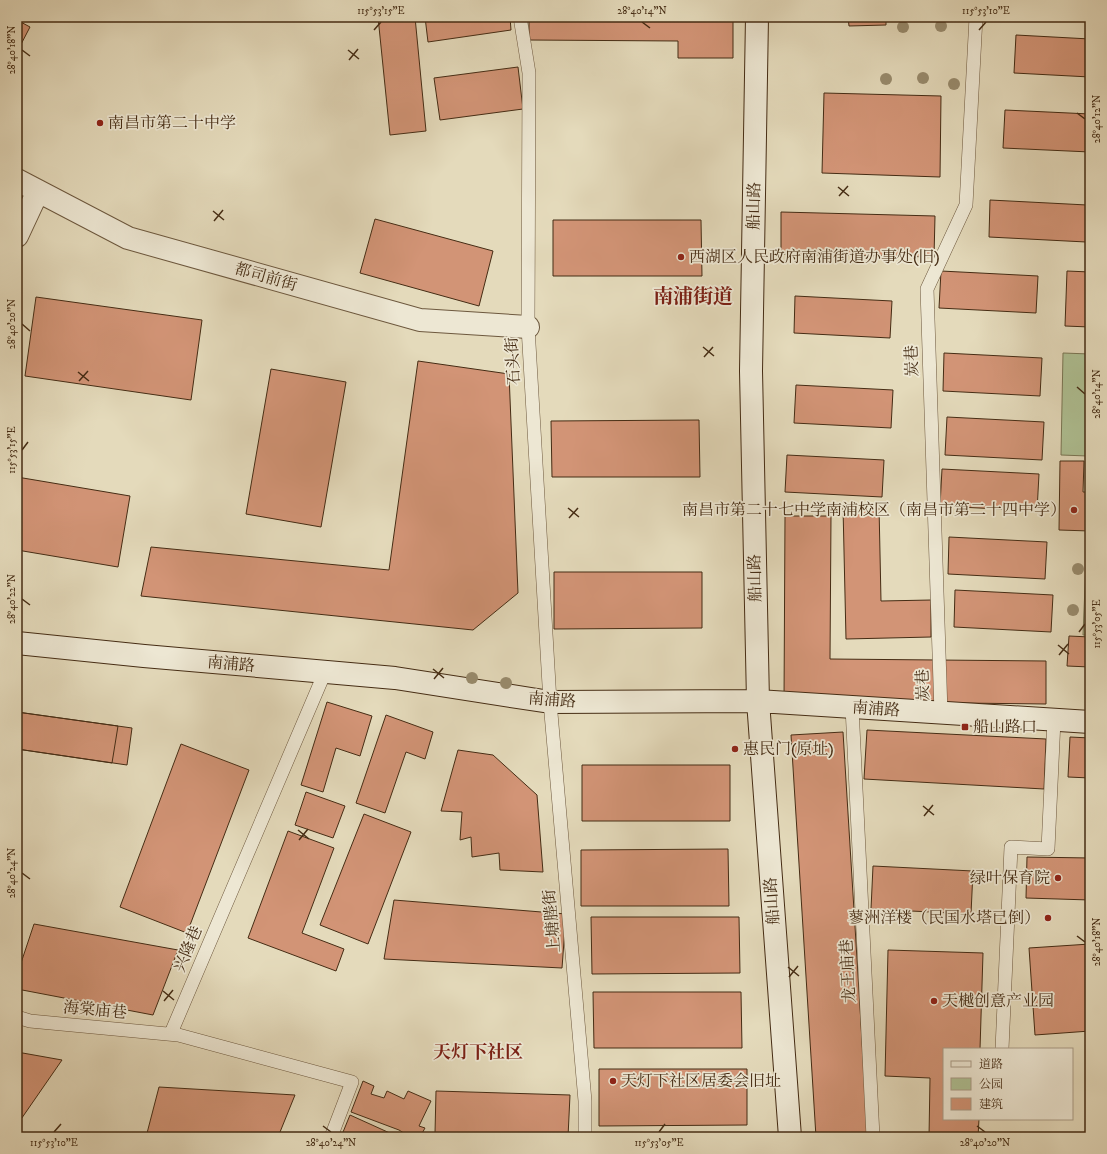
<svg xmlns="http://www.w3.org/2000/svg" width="1107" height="1154" viewBox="0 0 1107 1154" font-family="'IM FELL DW Pica','Noto Serif SC',serif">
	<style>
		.green { fill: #afc194; stroke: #7a7654 }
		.building { fill: #d29476; stroke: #452c14 }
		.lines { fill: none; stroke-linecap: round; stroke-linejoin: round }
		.lane-casing { stroke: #6d583e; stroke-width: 14 }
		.street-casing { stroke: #6d583e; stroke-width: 24 }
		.secondary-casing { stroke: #452c14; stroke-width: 24 }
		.lane { stroke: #ede7d3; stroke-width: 13 }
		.street { stroke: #ede7d3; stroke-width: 22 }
		.secondary { stroke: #ede7d3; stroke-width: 22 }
		.tree { fill: #988b6d }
		.ticks { fill: none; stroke: #452c14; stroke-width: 1.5 }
		.poi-dot { fill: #8f2418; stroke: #ede7d3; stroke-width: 1.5 }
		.labels { text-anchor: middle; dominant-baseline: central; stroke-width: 3.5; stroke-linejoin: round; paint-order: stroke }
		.poi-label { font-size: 16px; fill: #452c14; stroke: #ede7d3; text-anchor: start }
		.street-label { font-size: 16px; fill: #452c14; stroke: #ede7d3 }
		.quarter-label { font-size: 18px; font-weight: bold; fill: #7a1f14; stroke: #ede7d3 }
		.district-label { font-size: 20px; font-weight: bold; fill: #7a1f14; stroke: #ede7d3 }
		.neatline { fill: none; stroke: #452c14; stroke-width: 1.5 }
		.ticks-label { font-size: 10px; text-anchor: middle; fill: #452c14 }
	</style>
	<rect width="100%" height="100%" fill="#e4dabb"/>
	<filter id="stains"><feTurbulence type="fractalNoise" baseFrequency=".005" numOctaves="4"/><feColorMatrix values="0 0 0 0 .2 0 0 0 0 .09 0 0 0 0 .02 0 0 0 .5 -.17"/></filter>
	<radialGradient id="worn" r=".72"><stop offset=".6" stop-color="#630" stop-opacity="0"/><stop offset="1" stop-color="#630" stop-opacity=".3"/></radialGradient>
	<path class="green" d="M1063 353 1090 354V483H1087L1088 456 1061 455Z
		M1087 537 1090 538V635H1083Z"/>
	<path class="building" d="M378 17H415L426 131 390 135Z
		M425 17H510L511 30 428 42Z
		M529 17H733V58H678V41L529 40Z
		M848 17H886V25L849 26Z
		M17 20 30 27 17 52Z
		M1016 35 1090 39V77L1014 73Z
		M518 67 523 109 440 120 434 78Z
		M824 93 941 96 940 177 822 173Z
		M1005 110 1090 114V152L1003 148Z
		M990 200 1087 205 1086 242 989 237Z
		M781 212 935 216 934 257 781 254Z
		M375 219 493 251 479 306 360 273Z
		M553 220H701L702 276H553Z
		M941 271 1038 276 1036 313 939 308Z
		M1067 271 1090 272V327L1065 326Z
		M795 296 892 301 890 338 794 333Z
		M36 297 202 320 191 400 25 376Z
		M944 353 1042 358 1040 396 943 391Z
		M418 361 509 374 518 593 473 630 141 596 151 547 389 570Z
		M271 369 346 382 321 527 246 514Z
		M796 385 893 390 891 428 794 423Z
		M947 417 1044 422 1042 460 945 455Z
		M699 420 700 477H552L551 421Z
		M787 455 884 460 882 497 785 492Z
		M1060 461H1084L1083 492H1090V531L1059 530Z
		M942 469 1039 474 1037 511 940 506Z
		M17 477 130 496 118 567 17 550Z
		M879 506 881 601 931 600V637L846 639 843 507Z
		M785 516H831L830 659 1046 661V704L784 701Z
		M949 537 1047 542 1045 579 948 574Z
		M554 572H702V628L554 629Z
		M955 590 1053 595 1051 632 954 627Z
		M1069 636 1090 637V667L1067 666Z
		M327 702 372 716 360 756 336 748 323 792 301 785Z
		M17 712 132 728 127 765 17 749Z
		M17 712 118 726 112 763 17 749Z
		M386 715 433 732 425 759 406 752 385 813 356 803Z
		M867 730 1046 739 1044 789 864 779Z
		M843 732 868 1137H816L791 735Z
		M1070 737 1090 738V778L1068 777Z
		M181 744 249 770 187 933 120 907Z
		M458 750 493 755 537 795 543 872 500 870 499 853 472 857 471 837 460 840 462 812 441 811Z
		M582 765H730V821H582Z
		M306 792 345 806 333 838 295 825Z
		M364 814 411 832 368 944 320 925Z
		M288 831 334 848 302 933 344 949 336 971 248 938Z
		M728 849 729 906H581V850Z
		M1027 857 1090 858V900L1026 898Z
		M873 866 973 871 971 914 871 909Z
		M394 900 566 914 562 968 384 959Z
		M591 917H739L740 973 592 974Z
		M34 924 178 950 153 1015 17 989V975Z
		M1090 944V1031L1035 1035 1029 948Z
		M888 950 983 953 980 1049H944V1119H979L978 1137H929L930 1078 885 1076Z
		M593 992H741L742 1048H594Z
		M17 1052 62 1060 17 1125Z
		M599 1069H747V1125L599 1126Z
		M363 1081 374 1086 371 1094 384 1098 387 1091 404 1099 408 1091 431 1101 419 1126 425 1128 420 1137H410L399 1130 351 1112Z
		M159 1087 295 1095 278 1137H146Z
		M436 1091 570 1095 568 1137 435 1133Z
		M350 1115 392 1134 391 1137H341Z"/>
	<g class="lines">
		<defs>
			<path id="lane" d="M520 17 529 73 528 327 550 702 585 1101V1137
				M325 672 171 1033 352 1082 331 1137
				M852 707 873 1137
				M941 713 927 289 966 205 976 17
				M17 1017 30 1021 178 1035
				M1002 1049 1011 847 1048 849 1054 720"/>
			<path id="street" d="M17 180 128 238 420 320 528 327
				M17 236 38 191"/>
			<path id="secondary" d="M757 17 751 371 758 701 790 1137
				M17 643 144 656 395 678 550 702 758 701 1090 722"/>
		</defs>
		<use href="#lane" class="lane-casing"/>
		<use href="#street" class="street-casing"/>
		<use href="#secondary" class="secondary-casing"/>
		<use href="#lane" class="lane"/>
		<use href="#street" class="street"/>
		<use href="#secondary" class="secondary"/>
	</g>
	<g class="tree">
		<circle cx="941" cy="26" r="6"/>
		<circle cx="903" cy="27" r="6"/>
		<circle cx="923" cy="78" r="6"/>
		<circle cx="886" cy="79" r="6"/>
		<circle cx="954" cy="84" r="6"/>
		<circle cx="1078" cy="569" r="6"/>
		<circle cx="1073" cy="610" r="6"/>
		<circle cx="472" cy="678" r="6"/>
		<circle cx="506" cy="683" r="6"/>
	</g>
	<path class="ticks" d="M642 22 650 28M374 30 381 22M979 30 986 22M22 50 30 56M348 50 359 59M349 60 358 49M1077 113 1085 119M838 187 849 196M839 196 848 186M213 211 224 220M214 221 223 210M22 324 30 331M703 347 714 356M704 357 713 347M78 372 89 381M79 381 88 371M1077 387 1085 394M22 450 28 442M568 508 579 517M569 518 578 508M22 599 30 605M1079 632 1085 624M1058 645 1069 654M1059 655 1068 644M433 669 444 678M434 679 443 668M923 806 934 815M924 816 933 805M298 830 309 839M299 840 308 829M22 873 30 879M1077 936 1085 942M788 967 799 976M789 977 798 966M163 991 174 1000M164 1001 173 990M323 1126 331 1132M977 1126 985 1132M54 1132 61 1124M659 1132 665 1124"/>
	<g class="poi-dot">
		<circle cx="100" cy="123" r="4"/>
		<circle cx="681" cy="257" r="4"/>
		<circle cx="1074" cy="510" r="4"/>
		<rect x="961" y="723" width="8" height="8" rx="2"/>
		<circle cx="735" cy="749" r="4"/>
		<circle cx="1058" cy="878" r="4"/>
		<circle cx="1048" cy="918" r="4"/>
		<circle cx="934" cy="1001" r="4"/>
		<circle cx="613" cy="1081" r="4"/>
	</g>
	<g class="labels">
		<g class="poi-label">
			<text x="108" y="123">南昌市第二十中学</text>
			<text x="689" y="257">西湖区人民政府南浦街道办事处(旧)</text>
			<text x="1066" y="510" text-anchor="end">南昌市第二十七中学南浦校区（南昌市第二十四中学）</text>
			<text x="973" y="727">船山路口</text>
			<text x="743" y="749">惠民门(原址)</text>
			<text x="1050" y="878" text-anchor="end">绿叶保育院</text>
			<text x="1040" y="918" text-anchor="end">蓼洲洋楼（民国水塔已倒）</text>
			<text x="942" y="1001">天樾创意产业园</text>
			<text x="621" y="1081">天灯下社区居委会旧址</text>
		</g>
		<g class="street-label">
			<text transform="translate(754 206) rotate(-89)">船山路</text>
			<text transform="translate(266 277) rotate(16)">都司前街</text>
			<text transform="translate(513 361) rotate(-93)">石头街</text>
			<text transform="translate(912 361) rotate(-92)">炭巷</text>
			<text transform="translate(755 578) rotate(-91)">船山路</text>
			<text transform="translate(231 664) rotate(5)">南浦路</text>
			<text transform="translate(923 685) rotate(-92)">炭巷</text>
			<text transform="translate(552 700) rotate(4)">南浦路</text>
			<text transform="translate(876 709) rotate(4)">南浦路</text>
			<text transform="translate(772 901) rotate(-94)">船山路</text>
			<text transform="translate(552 921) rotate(-95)">上塘塍街</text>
			<text transform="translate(188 949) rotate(-67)">兴隆巷</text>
			<text transform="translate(848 971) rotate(-93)">龙王庙巷</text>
			<text transform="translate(95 1010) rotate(5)">海棠庙巷</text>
		</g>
		<g class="quarter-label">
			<text x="478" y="1053">天灯下社区</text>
		</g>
		<g class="district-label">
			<text x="693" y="297">南浦街道</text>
		</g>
	</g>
	<rect width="1107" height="1154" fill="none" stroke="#e4dabb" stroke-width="44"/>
	<rect x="943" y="1048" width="130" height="72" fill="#ede7d3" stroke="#aa9c87"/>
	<rect x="951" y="1061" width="20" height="6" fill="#ede7d3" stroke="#aa9c87"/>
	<text x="979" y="1068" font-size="12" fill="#452c14">道路</text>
	<rect x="951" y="1078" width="20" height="12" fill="#afc194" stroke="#aa9c87"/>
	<text x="979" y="1088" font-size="12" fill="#452c14">公园</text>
	<rect x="951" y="1098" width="20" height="12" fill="#d29476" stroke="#aa9c87"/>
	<text x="979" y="1108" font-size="12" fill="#452c14">建筑</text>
	<rect x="22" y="22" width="1063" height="1110" class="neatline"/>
	<g class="ticks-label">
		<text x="381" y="14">115°53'15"E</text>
		<text x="642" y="14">28°40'14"N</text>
		<text x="986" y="14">115°53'10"E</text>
		<text transform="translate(11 50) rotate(-90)" y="4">28°40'18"N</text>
		<text transform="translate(1096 119) rotate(-90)" y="4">28°40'12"N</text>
		<text transform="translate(11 324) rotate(-90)" y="4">28°40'20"N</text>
		<text transform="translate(1096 394) rotate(-90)" y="4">28°40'14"N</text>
		<text transform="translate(11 450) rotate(-90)" y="4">115°53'15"E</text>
		<text transform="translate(11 599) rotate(-90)" y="4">28°40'22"N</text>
		<text transform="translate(1096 624) rotate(-90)" y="4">115°53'05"E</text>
		<text transform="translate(11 873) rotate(-90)" y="4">28°40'24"N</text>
		<text transform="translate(1096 942) rotate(-90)" y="4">28°40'18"N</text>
		<text x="54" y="1146">115°53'10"E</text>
		<text x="331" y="1146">28°40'24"N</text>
		<text x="659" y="1146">115°53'05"E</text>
		<text x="985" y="1146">28°40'20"N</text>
	</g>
	<rect width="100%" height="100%" filter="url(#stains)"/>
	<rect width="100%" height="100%" fill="url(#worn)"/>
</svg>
